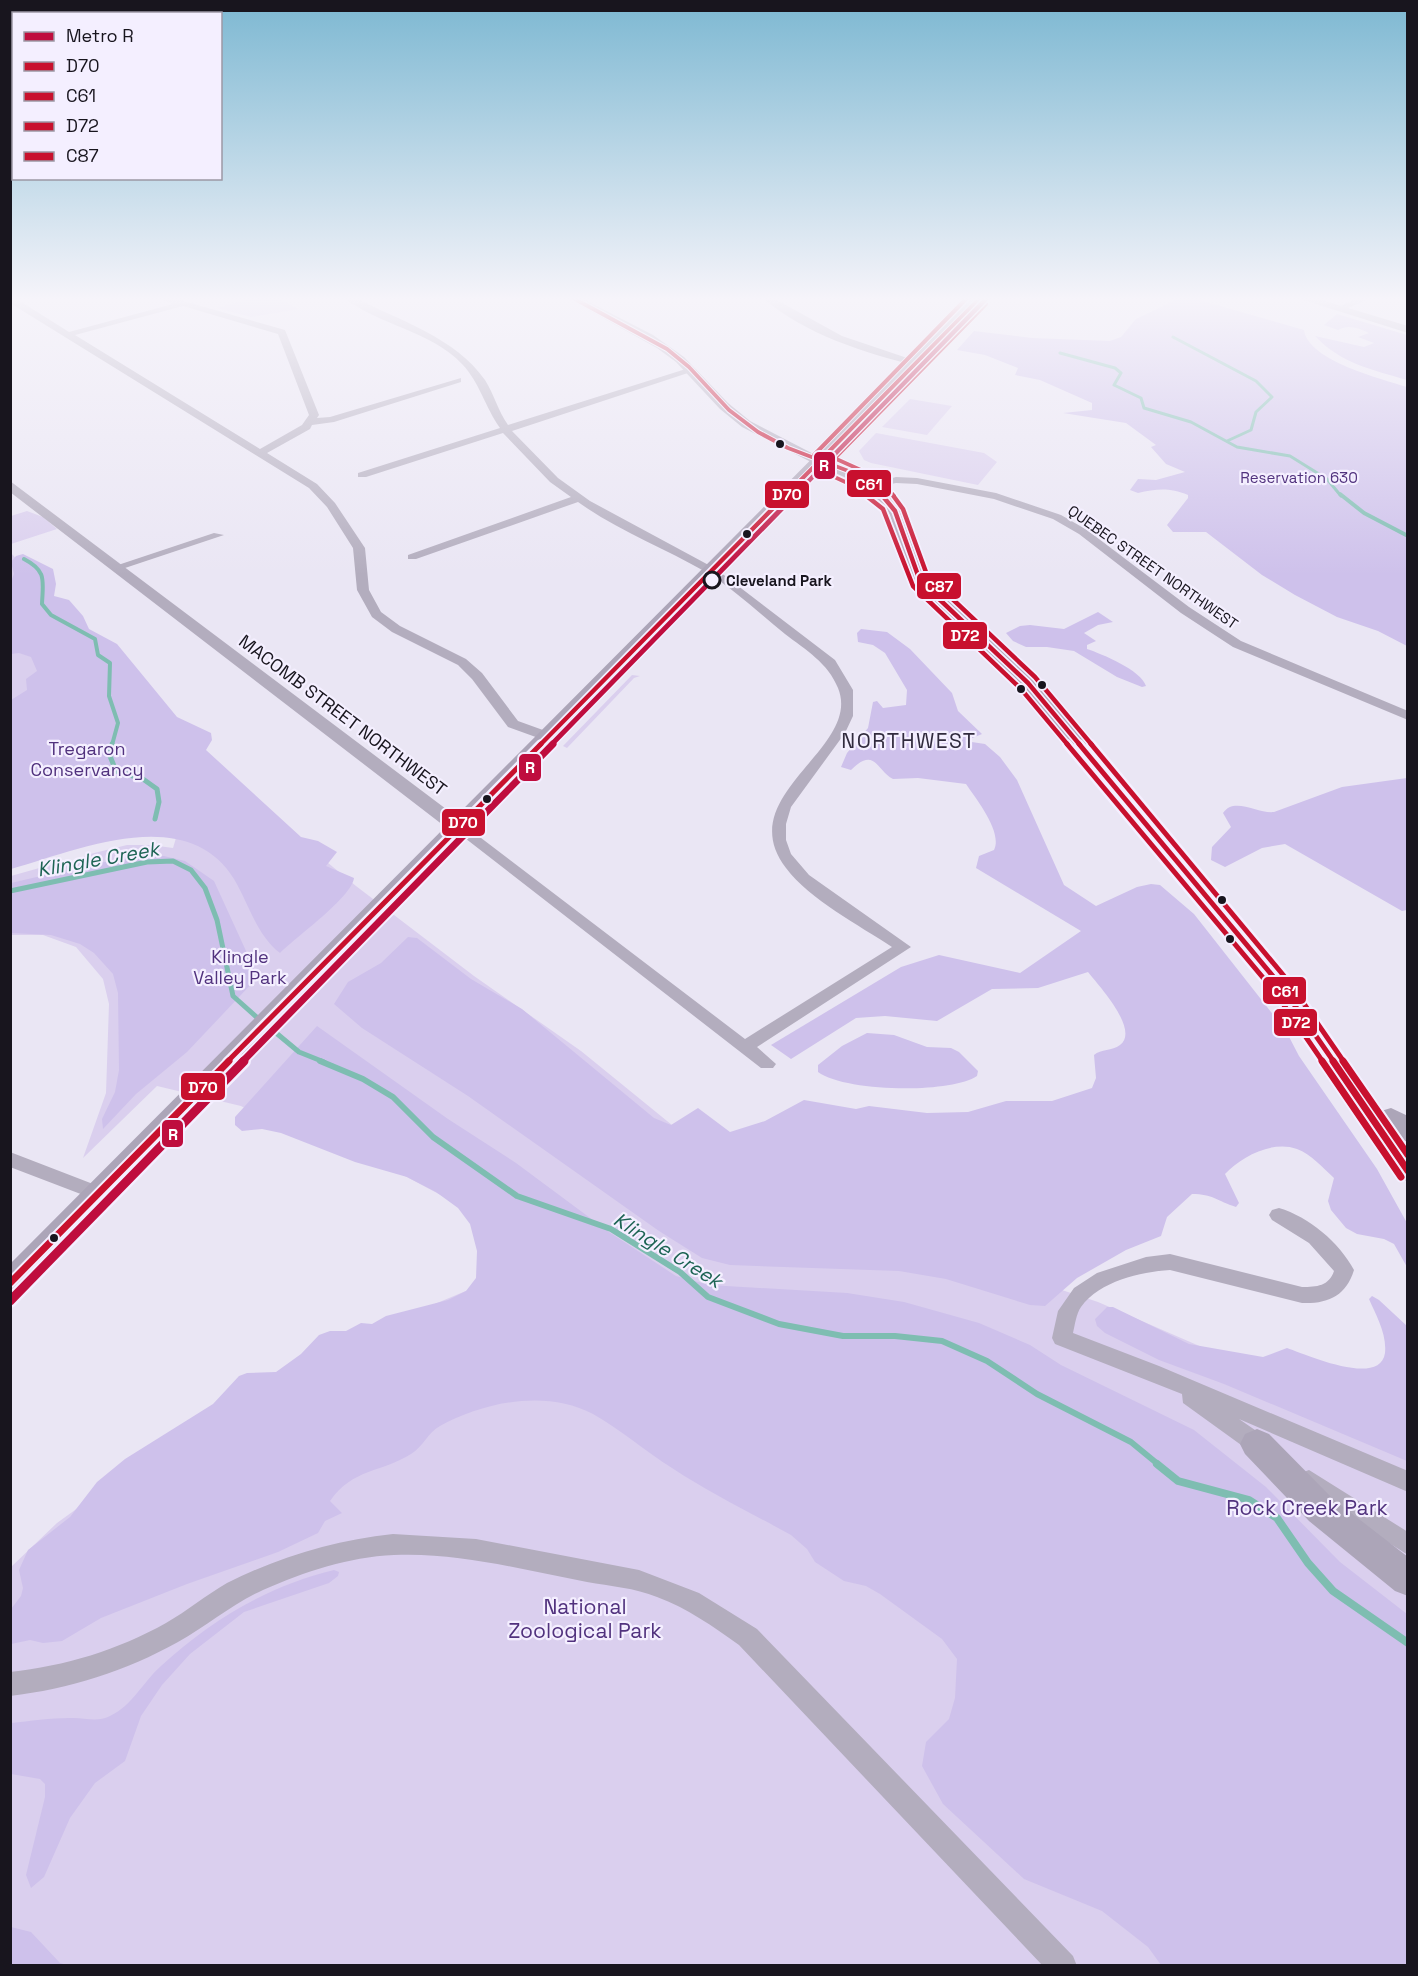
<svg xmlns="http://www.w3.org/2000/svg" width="1418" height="1976" viewBox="0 0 1418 1976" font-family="'Space Grotesk',sans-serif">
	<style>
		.green { fill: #dacfee }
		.forest { fill: #cec1eb }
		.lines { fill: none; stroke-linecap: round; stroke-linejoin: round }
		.stream-far4 { stroke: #7ebdb1; stroke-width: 3 }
		.stream-far3 { stroke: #7ebdb1; stroke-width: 4 }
		.stream-far2 { stroke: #7ebdb1; stroke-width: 5 }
		.stream-far1 { stroke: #7ebdb1; stroke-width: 6 }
		.stream { stroke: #7ebdb1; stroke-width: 8 }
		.minor { fill: #b3adbe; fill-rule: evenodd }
		.tertiary { fill: #b3adbe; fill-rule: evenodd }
		.secondary { fill: #b3acbe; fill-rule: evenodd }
		.primary { fill: #aca5b8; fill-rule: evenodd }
		.bus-1-far3-casing { stroke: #f4efff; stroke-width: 6 }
		.bus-1-far2-casing { stroke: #f4efff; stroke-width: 8 }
		.bus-1-far1-casing { stroke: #f4efff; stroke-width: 10 }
		.bus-1-casing { stroke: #f4efff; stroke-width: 11 }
		.bus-2-far3-casing { stroke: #f4efff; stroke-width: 6 }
		.bus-2-far2-casing { stroke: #f4efff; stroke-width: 8 }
		.bus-2-far1-casing { stroke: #f4efff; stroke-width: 10 }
		.bus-2-casing { stroke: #f4efff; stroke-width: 11 }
		.bus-3-far3-casing { stroke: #f4efff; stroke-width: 6 }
		.bus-3-far2-casing { stroke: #f4efff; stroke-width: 8 }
		.bus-3-far1-casing { stroke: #f4efff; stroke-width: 10 }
		.bus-3-casing { stroke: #f4efff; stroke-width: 11 }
		.bus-4-far3-casing { stroke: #f4efff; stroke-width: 6 }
		.bus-4-far2-casing { stroke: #f4efff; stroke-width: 8 }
		.bus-4-far1-casing { stroke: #f4efff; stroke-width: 10 }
		.bus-4-casing { stroke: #f4efff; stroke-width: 11 }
		.bus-1-far3 { stroke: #c8102e; stroke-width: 4 }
		.bus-1-far2 { stroke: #c8102e; stroke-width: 4.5 }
		.bus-1-far1 { stroke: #c8102e; stroke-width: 5 }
		.bus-1 { stroke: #c8102e; stroke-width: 7 }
		.bus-2-far3 { stroke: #c8102e; stroke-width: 4 }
		.bus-2-far2 { stroke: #c8102e; stroke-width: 4.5 }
		.bus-2-far1 { stroke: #c8102e; stroke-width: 5 }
		.bus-2 { stroke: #c8102e; stroke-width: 7 }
		.bus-3-far3 { stroke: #c8102e; stroke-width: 4 }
		.bus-3-far2 { stroke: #c8102e; stroke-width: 4.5 }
		.bus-3-far1 { stroke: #c8102e; stroke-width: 5 }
		.bus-3 { stroke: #c8102e; stroke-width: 7 }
		.bus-4-far3 { stroke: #c8102e; stroke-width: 4 }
		.bus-4-far2 { stroke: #c8102e; stroke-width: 4.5 }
		.bus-4-far1 { stroke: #c8102e; stroke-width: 5 }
		.bus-4 { stroke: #c8102e; stroke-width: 7 }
		.metro-1-far3-casing { stroke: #f4efff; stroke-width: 7 }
		.metro-1-far2-casing { stroke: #f4efff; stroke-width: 8 }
		.metro-1-far1-casing { stroke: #f4efff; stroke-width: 11 }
		.metro-1-casing { stroke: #f4efff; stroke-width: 14 }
		.metro-1-far3 { stroke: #bf0d3e; stroke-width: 4.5 }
		.metro-1-far2 { stroke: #bf0d3e; stroke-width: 5 }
		.metro-1-far1 { stroke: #bf0d3e; stroke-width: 7 }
		.metro-1 { stroke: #bf0d3e; stroke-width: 9 }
		.bus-dot { fill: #18151e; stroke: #f4efff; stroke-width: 2 }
		.stop-dot { fill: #f4efff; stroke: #18151e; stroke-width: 3 }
		.labels { text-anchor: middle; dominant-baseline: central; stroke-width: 4.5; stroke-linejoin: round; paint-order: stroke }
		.far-park-label { font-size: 15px; fill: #51327e; stroke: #f4efff }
		.far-street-label { font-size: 15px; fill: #18151e; stroke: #f4efff }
		.far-stop-label { font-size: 15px; font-weight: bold; fill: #18151e; stroke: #f4efff; text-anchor: start }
		.street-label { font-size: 18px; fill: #18151e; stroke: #f4efff }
		.park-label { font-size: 18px; fill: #51327e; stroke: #f4efff }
		.water-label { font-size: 20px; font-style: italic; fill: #1d6454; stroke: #f4efff }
		.quarter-label { font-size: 21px; letter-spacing: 1.5px; fill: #312b3e; stroke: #f4efff }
		.near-park-label { font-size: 21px; fill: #51327e; stroke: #f4efff }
		.line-badge { stroke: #f4efff; stroke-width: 2 }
		.badge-label { font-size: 16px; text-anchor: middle; font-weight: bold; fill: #fff }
	</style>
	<rect width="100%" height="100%" fill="#eae6f4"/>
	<path class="green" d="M252 298H284L281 300 299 309 251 317 217 308Z
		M910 399 952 406 927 435 882 427Z
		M876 433 984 453 997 462 978 485 871 463 864 460 859 451Z
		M27 511 43 517 57 529 11 544V516Z
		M10 552 72 617 60 628 287 829 356 886 474 976 581 1051 758 1195 945 1251 1098 1302 1234 1361 1407 1385V1965H11V1567L57 1523 213 1410 320 1352 523 1267 484 1218 403 1175 271 1122 241 1106 157 1086 83 1158 106 1093 109 1004 103 979 76 947 43 935H11V876L50 865H72L86 855 127 845H151L173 848 182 818 11 862Z
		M632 675 640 676 634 678 567 748 563 746Z"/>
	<path class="forest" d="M1180 298H1192L1304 330C1308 361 1382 379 1407 387V646L1378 631 1337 617 1295 595 1262 575 1206 532H1173L1167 525 1188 498V495C1169 487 1156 489 1138 493L1130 490 1138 479 1156 480 1185 472 1166 464 1151 447 1156 445 1126 423 1063 413 1092 410V403L1040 380 1015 375 1018 368 985 355 957 350 974 331 1032 338 1110 341 1121 337 1136 319Z
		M1337 314 1407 335V380C1373 370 1340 363 1315 336L1364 347 1374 343 1358 337 1369 333C1359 328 1348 324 1338 330L1324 325Z
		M23 554 53 569 56 584 54 596 69 600 83 616 89 629 117 644 177 717 211 733 212 740 206 750 301 837 318 841 337 852 326 866 354 878C352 897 296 937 280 953 257 936 248 902 234 879 187 802 78 850 11 869V700L27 690 26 679 37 671 31 657 19 653 11 654 10 584 14 574 11 562 16 556Z
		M1098 612 1113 622 1098 625 1084 633 1096 641 1087 645V649C1102 654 1141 670 1146 686L1142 687 1117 677 1074 651 1047 647H1026L1013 641 1006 633 1020 626 1030 625 1064 629Z
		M861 629 887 632 910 649 952 693 958 711 982 734 965 741 985 744 1000 757 1017 780 1064 885 1096 906 1137 887 1151 884 1160 885 1194 914 1286 1031 1299 1056 1377 1169 1407 1223V1267L1394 1244 1384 1239 1357 1234 1346 1228 1331 1210 1328 1201 1334 1178C1323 1168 1311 1154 1297 1149 1272 1140 1241 1157 1225 1174L1239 1203 1236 1207C1217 1201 1213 1194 1192 1194L1167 1217 1161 1236 1126 1250 1077 1278 1045 1306 1030 1305 946 1279 899 1271 730 1265 702 1258 659 1231 468 1096 362 1028 334 1004 348 982 381 963 408 937 417 938 471 979 522 1009 654 1118 671 1125 698 1108 730 1132 765 1121 804 1100 856 1109 869 1106 927 1113 968 1112 1006 1101H1052L1092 1088 1096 1078 1094 1055C1101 1049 1112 1051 1120 1045 1140 1030 1099 986 1088 972L1038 988 992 989 937 1021 885 1016 856 1018 791 1059 771 1045 901 967 939 955 1020 973 1081 931 976 868 979 856 994 850C1003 832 976 799 966 784L918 778 893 779C876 770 875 746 851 770L841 767 847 753 868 728 873 702 877 701 883 708 906 705 907 690 885 653 873 645 858 642 857 633Z
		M1407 778V910L1402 911 1285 844 1262 848 1225 867 1211 860 1212 847 1231 827 1223 813C1234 796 1258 814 1274 812L1342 787Z
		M139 856H164L185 861 214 881 258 977 187 1052 136 1094 103 1129 102 1119 115 1092 119 1070 118 993 113 974 94 953 80 944 51 935 11 933V883L88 865Z
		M317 1026 448 1119 516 1163 609 1232 676 1276 709 1285 847 1293 904 1302 979 1323 1030 1345 1061 1365 1194 1430 1266 1487 1340 1562 1407 1614V1965H1161L1148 1947 1102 1911 1024 1879 943 1804 922 1766 926 1742 949 1719 955 1698 957 1659 942 1639 880 1594 866 1586 844 1581 815 1562 807 1549 791 1535C751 1513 710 1493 672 1468 645 1451 620 1429 593 1414 546 1389 484 1402 440 1426 428 1432 423 1447 411 1454 381 1473 353 1468 330 1501L342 1513 325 1521 318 1533 278 1552 187 1584 101 1618 62 1641 43 1643 30 1640 11 1644V1609L21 1596 23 1588 19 1570 28 1550 70 1517 97 1482 125 1459 213 1404 239 1376 247 1373 276 1372 301 1354 319 1335 330 1331H346L361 1323 372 1324 386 1316 448 1300 466 1291 476 1278 477 1251 470 1224 458 1208 436 1192 407 1177 355 1162 281 1133 262 1129 242 1131 235 1125V1117Z
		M867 1033 894 1035 927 1047 951 1048 959 1052 978 1071 977 1076C950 1094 845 1092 818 1072V1065L842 1046Z
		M1372 1296 1379 1300 1407 1326V1461L1224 1384 1159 1360 1105 1333 1097 1326 1095 1319 1107 1307H1113L1189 1344 1263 1357 1287 1348C1305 1354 1380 1388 1385 1353 1387 1334 1376 1315 1369 1299Z
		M334 1570 339 1572 338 1576 329 1583 244 1612 190 1654 162 1685 141 1716 125 1761 95 1783 70 1818 44 1877 31 1888 26 1875 45 1797V1784L40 1779 11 1774V1723C30 1721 50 1718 70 1718 84 1717 96 1723 110 1716 133 1705 142 1683 161 1666 211 1620 268 1586 334 1570Z
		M11 1927 31 1932 60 1963 67 1965H11Z"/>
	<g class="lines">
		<path class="stream-far4" d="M1173 337 1256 381 1272 397 1256 412 1251 430 1227 441
			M1060 353 1115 368 1121 373 1114 385 1141 398 1144 408 1191 422 1237 447 1290 456 1327 479 1341 496"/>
		<path class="stream-far3" d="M1340 494 1364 513 1408 536
			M24 559C47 571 43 580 42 604L51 615 95 639 98 655 110 663 109 696 118 723 112 745"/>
		<path class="stream-far2" d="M112 744 110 756 116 771 143 779 157 789 159 802 155 819
			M10 891 147 862 173 861 191 870 205 888 217 920 233 996 261 1021
			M269 1027 299 1052 324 1062"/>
		<path class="stream-far1" d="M320 1061 363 1079 393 1097 433 1137 517 1196 611 1229 680 1272 708 1297 779 1324 843 1336H895L942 1341 987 1361 1037 1394 1131 1442 1159 1465"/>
		<path class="stream" d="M1157 1464 1178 1481 1249 1500 1277 1518 1308 1563 1333 1591 1408 1643"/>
		<path class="minor" d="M10 298H15L69 332 173 304 158 298H173L285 330 319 415 317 418 330 417 461 378V382L334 422 312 425 310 429 267 453 317 484 335 503 365 548 369 590 381 612 400 626 466 659 482 673 518 721 554 734V740H544L508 727 472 679 458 665 392 632 372 617 357 590 353 548 327 507 309 488 10 303ZM183 306 278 334 309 415 302 425 260 449 75 335Z
			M344 298H355C399 320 456 338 485 380 494 394 498 411 508 425L689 368 697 370 512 431 558 478 590 501 716 569 835 660 853 690V716L845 733 791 807 786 824V840L791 854 809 875 911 947 757 1047 776 1064 773 1068H761L452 828 459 824 464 825 745 1039 892 947C859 925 810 900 786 868 730 795 863 749 838 688 828 663 806 650 785 634 759 613 734 589 706 572 664 548 617 530 578 502L416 559H408V555L571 497 550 482 503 433 366 477H358V473L500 428C485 407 480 383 462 364 431 331 379 325 344 298Z
			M763 298H773L842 336 922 363 917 366C865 353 804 334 763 298Z
			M1358 298H1371L1341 311 1334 309Z
			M896 477 917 478 996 493 1061 515 1087 530 1189 607 1241 641 1408 711V720L1233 647 1181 613 1079 534 1053 519 994 499 917 484 896 483 872 488 867 485Z
			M214 533 224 535 122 569 112 567Z
			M10 1152 106 1189 108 1194 106 1199 99 1201 10 1167Z
			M1279 1208C1309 1217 1339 1242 1354 1270 1346 1296 1328 1304 1302 1303L1170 1270C1140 1272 1100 1281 1081 1307 1076 1314 1075 1325 1073 1333L1159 1366 1408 1471V1492L1239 1419 1271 1441 1274 1448 1271 1455 1263 1457 1255 1455 1183 1403 1182 1394 1055 1344 1052 1338 1058 1311 1074 1288 1097 1273 1146 1257 1170 1254 1302 1287C1317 1287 1329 1286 1334 1271L1309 1243 1272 1220 1269 1215 1272 1210Z
			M1309 1470 1408 1532V1555L1301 1487 1298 1480 1301 1473Z
			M393 1534 476 1539 639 1570 699 1593 757 1629 1073 1956 1077 1966H1043L739 1645C714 1627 687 1608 657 1597 635 1588 610 1586 587 1582 523 1570 459 1552 394 1555 348 1557 304 1572 263 1590 232 1604 207 1626 178 1642 126 1671 69 1689 10 1696V1672C65 1666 118 1650 166 1623 187 1611 206 1595 227 1583 279 1557 335 1540 393 1534Z"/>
		<path class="tertiary" d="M567 298H581L653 335 684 357 728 403 750 421 827 461 825 464H815L742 427 720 409 676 362 657 348Z
			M1297 298H1315L1408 326V333Z
			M10 481 466 824 468 828 466 832H452L10 492Z"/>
		<path class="secondary" d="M820 457 864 475 895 500 905 515 927 578 1034 679 1290 982 1408 1152V1181L1399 1179 1274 992 1022 687 914 584 903 562 890 515 884 505 853 481 815 464 813 461Z"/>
		<path class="primary" d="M972 298H986L21 1293 10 1296V1264Z
			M1391 1108 1408 1116V1142L1398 1139 1377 1118 1381 1111Z
			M1257 1429 1269 1434 1333 1499 1408 1557V1596L1395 1591 1309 1521 1245 1454 1240 1444 1245 1434Z"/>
		<defs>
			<path id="bus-1-far3" d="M785 496 980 298"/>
			<path id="bus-1-far2" d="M540 745 787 494"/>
			<path id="bus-1-far1" d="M227 1062 541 744"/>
			<path id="bus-1" d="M10 1283 229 1061"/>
			<path id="bus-2-far3" d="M573 298 667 349 689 367 729 410 758 432 788 448 851 472 883 496"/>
			<path id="bus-2-far2" d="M881 494 895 511 920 581 1028 683 1080 745"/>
			<path id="bus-2-far1" d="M1079 744 1282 987 1334 1062"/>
			<path id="bus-2" d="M1333 1061 1408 1171"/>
			<path id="bus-3-far3" d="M826 467 986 304
				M817 469 854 486 866 496"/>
			<path id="bus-3-far2" d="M864 494 883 509 913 586 1021 689 1068 745"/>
			<path id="bus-3-far1" d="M1067 744 1275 992 1323 1062"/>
			<path id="bus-3" d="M1322 1061 1401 1177"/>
			<path id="bus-4-far3" d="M823 453 863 471 894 496
				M814 455 967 298"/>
			<path id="bus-4-far2" d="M892 494 903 509 927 575 1035 677 1092 745"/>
			<path id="bus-4-far1" d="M1091 744 1289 982 1344 1062"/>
			<path id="bus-4" d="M1343 1061 1408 1155"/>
		</defs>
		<use href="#bus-1-far3" class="bus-1-far3-casing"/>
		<use href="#bus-1-far2" class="bus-1-far2-casing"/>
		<use href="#bus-1-far1" class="bus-1-far1-casing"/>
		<use href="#bus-1" class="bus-1-casing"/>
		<use href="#bus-2-far3" class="bus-2-far3-casing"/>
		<use href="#bus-2-far2" class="bus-2-far2-casing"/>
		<use href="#bus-2-far1" class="bus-2-far1-casing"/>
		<use href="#bus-2" class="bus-2-casing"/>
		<use href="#bus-3-far3" class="bus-3-far3-casing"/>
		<use href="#bus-3-far2" class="bus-3-far2-casing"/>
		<use href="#bus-3-far1" class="bus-3-far1-casing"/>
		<use href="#bus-3" class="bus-3-casing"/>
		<use href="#bus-4-far3" class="bus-4-far3-casing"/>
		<use href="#bus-4-far2" class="bus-4-far2-casing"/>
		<use href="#bus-4-far1" class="bus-4-far1-casing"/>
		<use href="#bus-4" class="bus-4-casing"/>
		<use href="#bus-1-far3" class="bus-1-far3"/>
		<use href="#bus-1-far2" class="bus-1-far2"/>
		<use href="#bus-1-far1" class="bus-1-far1"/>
		<use href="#bus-1" class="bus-1"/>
		<use href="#bus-2-far3" class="bus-2-far3"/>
		<use href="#bus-2-far2" class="bus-2-far2"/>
		<use href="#bus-2-far1" class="bus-2-far1"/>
		<use href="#bus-2" class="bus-2"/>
		<use href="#bus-3-far3" class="bus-3-far3"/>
		<use href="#bus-3-far2" class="bus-3-far2"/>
		<use href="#bus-3-far1" class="bus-3-far1"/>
		<use href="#bus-3" class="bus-3"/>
		<use href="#bus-4-far3" class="bus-4-far3"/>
		<use href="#bus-4-far2" class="bus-4-far2"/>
		<use href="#bus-4-far1" class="bus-4-far1"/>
		<use href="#bus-4" class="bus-4"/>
		<defs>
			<path id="metro-1-far3" d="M794 496 987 298"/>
			<path id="metro-1-far2" d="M551 745 796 494"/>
			<path id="metro-1-far1" d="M242 1062 553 744"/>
			<path id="metro-1" d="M10 1301 244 1061"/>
		</defs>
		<use href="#metro-1-far3" class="metro-1-far3-casing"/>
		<use href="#metro-1-far2" class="metro-1-far2-casing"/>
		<use href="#metro-1-far1" class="metro-1-far1-casing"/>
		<use href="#metro-1" class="metro-1-casing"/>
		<use href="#metro-1-far3" class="metro-1-far3"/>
		<use href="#metro-1-far2" class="metro-1-far2"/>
		<use href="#metro-1-far1" class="metro-1-far1"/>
		<use href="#metro-1" class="metro-1"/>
	</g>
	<linearGradient id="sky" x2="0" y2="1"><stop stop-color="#7db8d2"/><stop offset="0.52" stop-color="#f6f4fa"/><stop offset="1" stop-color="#f6f4fa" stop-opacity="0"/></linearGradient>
	<rect width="1418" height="575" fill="url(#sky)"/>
	<g class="bus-dot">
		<circle cx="780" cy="444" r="5"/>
		<circle cx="747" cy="534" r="5"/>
		<circle cx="1042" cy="685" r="5"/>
		<circle cx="1021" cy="689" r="5"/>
		<circle cx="487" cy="799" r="5"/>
		<circle cx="1222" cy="900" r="5"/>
		<circle cx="1230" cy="939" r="5"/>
		<circle cx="54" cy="1238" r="5"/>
	</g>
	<circle class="stop-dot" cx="712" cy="580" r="8"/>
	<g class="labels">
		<g class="far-park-label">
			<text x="1299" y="477">Reservation 630</text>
		</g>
		<g class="far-street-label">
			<text transform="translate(1153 567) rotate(35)">QUEBEC STREET NORTHWEST</text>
		</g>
		<g class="far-stop-label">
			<text x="726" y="580">Cleveland Park</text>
		</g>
		<g class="street-label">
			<text transform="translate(343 715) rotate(37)">MACOMB STREET NORTHWEST</text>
		</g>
		<g class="park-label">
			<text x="87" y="748">Tregaron<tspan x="87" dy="21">Conservancy</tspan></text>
			<text x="240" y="956">Klingle<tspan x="240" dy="21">Valley Park</tspan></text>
		</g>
		<g class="water-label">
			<text transform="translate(98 859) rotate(-10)">Klingle Creek</text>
			<text transform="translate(668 1250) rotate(32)">Klingle Creek</text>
		</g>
		<g class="quarter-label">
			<text x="909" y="740">NORTHWEST</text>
		</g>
		<g class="near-park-label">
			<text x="1307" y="1507">Rock Creek Park</text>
			<text x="585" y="1606">National<tspan x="585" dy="24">Zoological Park</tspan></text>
		</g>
	</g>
	<g class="line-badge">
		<rect x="813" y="451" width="23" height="29" rx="6" fill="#bf0d3e"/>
		<rect x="846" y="469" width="46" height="29" rx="6" fill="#c8102e"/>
		<rect x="764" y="480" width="46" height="29" rx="6" fill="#c8102e"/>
		<rect x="916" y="572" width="46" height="28" rx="6" fill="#c8102e"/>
		<rect x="942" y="621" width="46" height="29" rx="6" fill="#c8102e"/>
		<rect x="518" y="753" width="24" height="29" rx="6" fill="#bf0d3e"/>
		<rect x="441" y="808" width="45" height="29" rx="6" fill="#c8102e"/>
		<rect x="1262" y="976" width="45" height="29" rx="6" fill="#c8102e"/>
		<rect x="1273" y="1008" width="45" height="29" rx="6" fill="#c8102e"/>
		<rect x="180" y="1072" width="46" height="29" rx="6" fill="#c8102e"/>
		<rect x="161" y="1119" width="23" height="29" rx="6" fill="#bf0d3e"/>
	</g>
	<g class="badge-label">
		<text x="824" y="471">R</text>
		<text x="869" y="490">C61</text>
		<text x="787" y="500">D70</text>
		<text x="939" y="592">C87</text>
		<text x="965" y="641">D72</text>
		<text x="530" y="773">R</text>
		<text x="463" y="828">D70</text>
		<text x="1285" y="997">C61</text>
		<text x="1296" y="1028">D72</text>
		<text x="203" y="1093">D70</text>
		<text x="173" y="1140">R</text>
	</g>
	<rect width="1418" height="1976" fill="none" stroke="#18151e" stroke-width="24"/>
	<rect x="12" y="12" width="210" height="168" fill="#f4efff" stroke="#9c98a5" stroke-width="1.5"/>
	<rect x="24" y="32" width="30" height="9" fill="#bf0d3e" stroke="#9c98a5" stroke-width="1.5"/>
	<text x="66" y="42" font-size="18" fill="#18151e">Metro R</text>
	<rect x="24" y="62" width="30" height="9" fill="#c8102e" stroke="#9c98a5" stroke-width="1.5"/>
	<text x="66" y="72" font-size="18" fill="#18151e">D70</text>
	<rect x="24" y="92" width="30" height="9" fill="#c8102e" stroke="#9c98a5" stroke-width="1.5"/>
	<text x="66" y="102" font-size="18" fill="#18151e">C61</text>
	<rect x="24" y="122" width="30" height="9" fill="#c8102e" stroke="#9c98a5" stroke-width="1.5"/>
	<text x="66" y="132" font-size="18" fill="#18151e">D72</text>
	<rect x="24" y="152" width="30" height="9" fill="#c8102e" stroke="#9c98a5" stroke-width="1.5"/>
	<text x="66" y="162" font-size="18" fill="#18151e">C87</text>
</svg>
